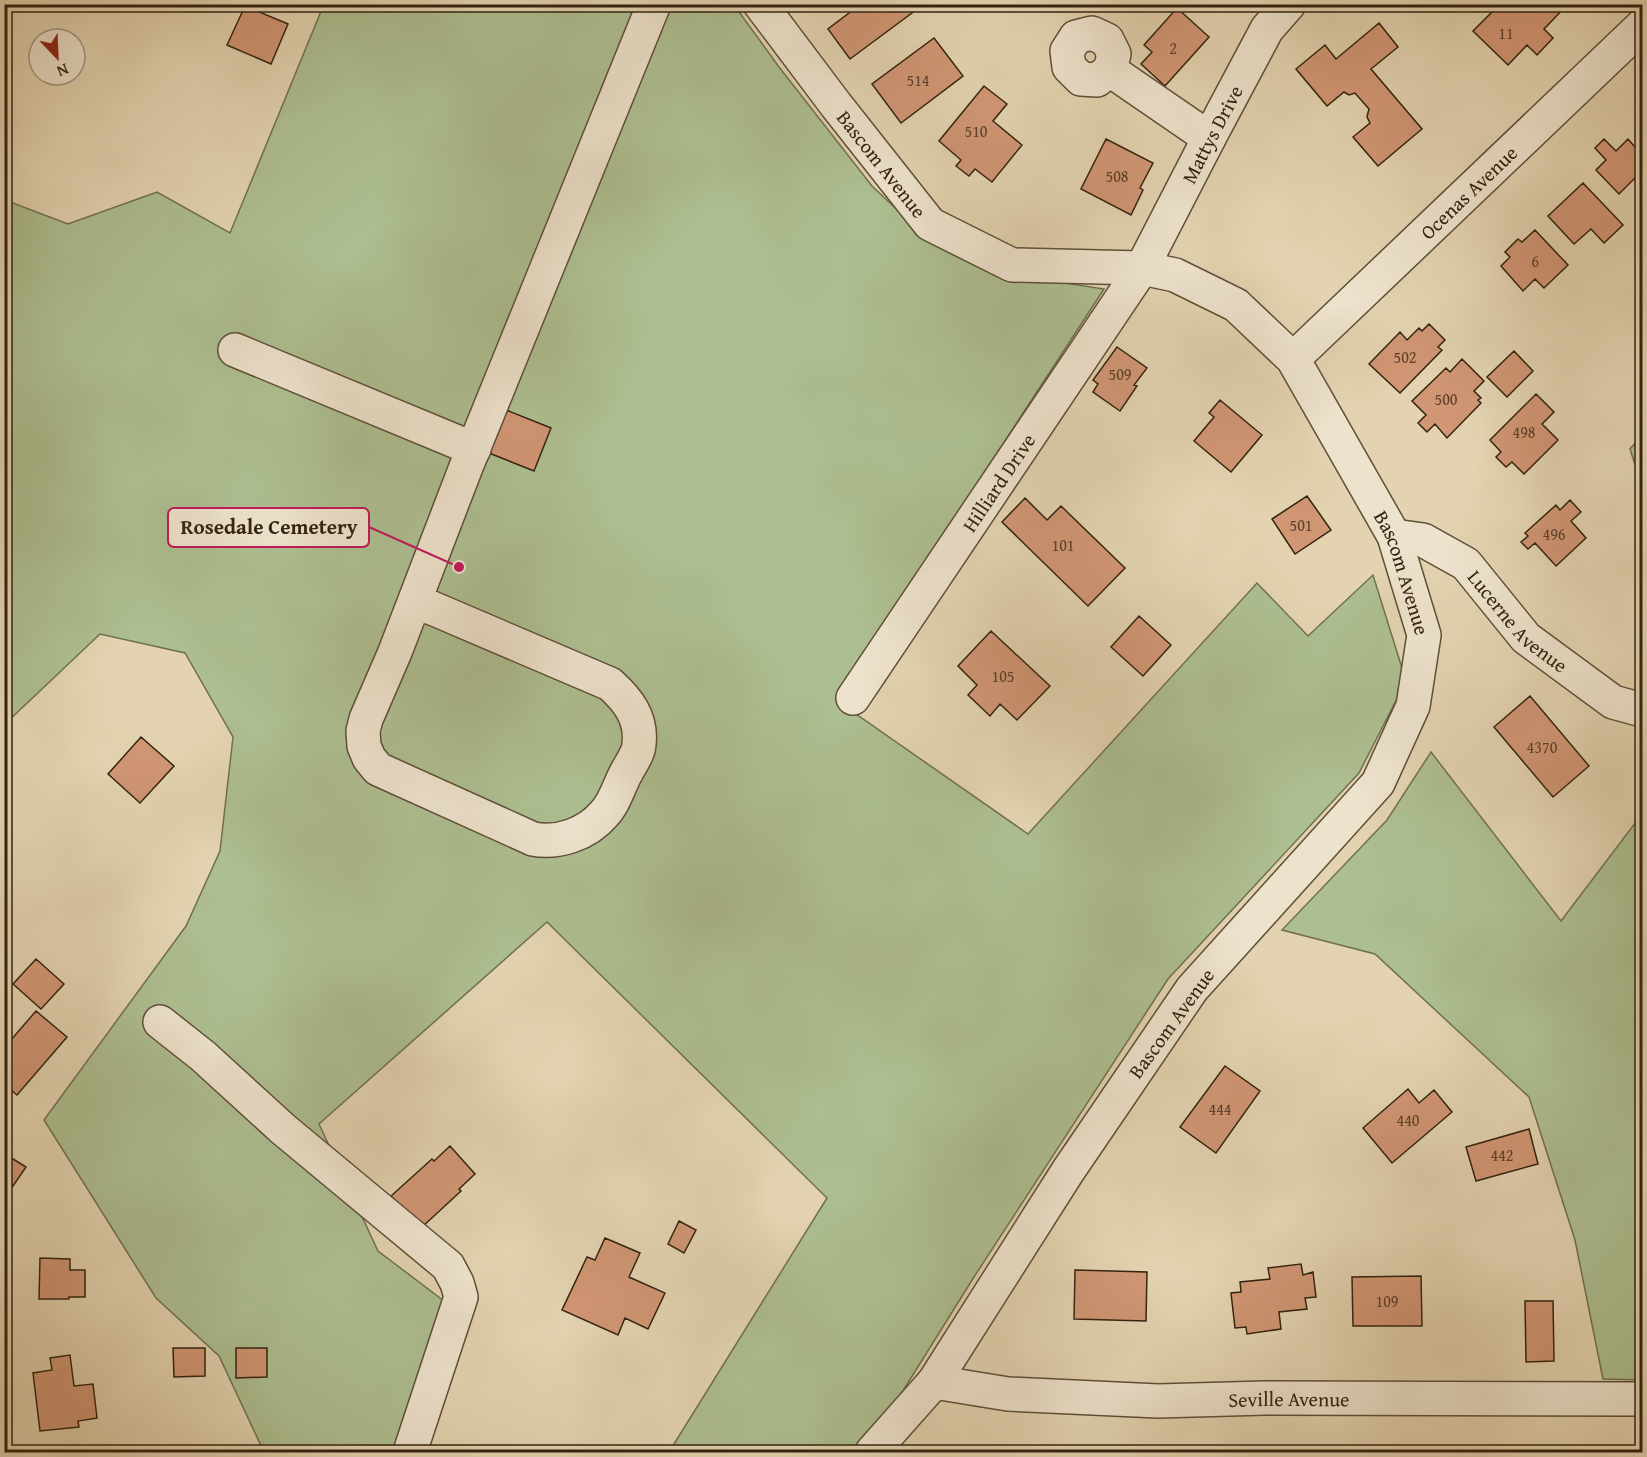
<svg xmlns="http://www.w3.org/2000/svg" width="1647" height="1457" viewBox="0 0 1647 1457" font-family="'Gentium Book Plus',serif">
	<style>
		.green { fill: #adbe90; stroke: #707050; stroke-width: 1.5 }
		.building { fill: #d19674; stroke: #322310; stroke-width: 1.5 }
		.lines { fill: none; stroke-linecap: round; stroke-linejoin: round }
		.minor-casing { stroke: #5e4f38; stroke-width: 36 }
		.minor { stroke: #ede2cc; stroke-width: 33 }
		.labels { text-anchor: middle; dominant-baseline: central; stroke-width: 4.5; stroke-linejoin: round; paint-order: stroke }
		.number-label { font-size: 16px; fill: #5a4029 }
		.street-label { font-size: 20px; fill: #322310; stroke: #ede2cc }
		.leader { fill: none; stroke: #c2185b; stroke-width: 2 }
		.callout-dot { fill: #c2185b; stroke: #ede2cc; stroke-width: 2 }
		.callout { fill: #ede2cc; stroke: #c2185b; stroke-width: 2 }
		.callout-label { font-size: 21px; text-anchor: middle; font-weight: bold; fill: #322310 }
	</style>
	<rect width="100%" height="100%" fill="#e3d3b0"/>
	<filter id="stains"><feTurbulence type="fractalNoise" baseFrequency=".00333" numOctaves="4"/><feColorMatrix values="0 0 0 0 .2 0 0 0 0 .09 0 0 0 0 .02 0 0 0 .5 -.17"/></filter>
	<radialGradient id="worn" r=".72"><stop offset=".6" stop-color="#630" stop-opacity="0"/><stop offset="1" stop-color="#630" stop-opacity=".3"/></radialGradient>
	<path class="green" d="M324 4 734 5 779 67 872 186 922 233 1013 275 1104 289 836 700 1028 834 1257 583 1308 636 1373 575 1406 681 1359 773 1168 979 974 1277 896 1402 849 1452H669L827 1198 547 922 319 1124 378 1251 469 1320 423 1452H264L219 1356 156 1298 44 1120 186 926 220 851 233 737 185 653 100 634 5 724V200L68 224 157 192 230 233Z
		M1642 435V487L1630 449Z
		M1431 752 1561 921 1642 814V1380L1603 1379 1575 1240 1529 1097 1375 954 1282 930 1387 820Z"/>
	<path class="building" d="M861 4H924L850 59 828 29Z
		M1500 4H1568L1544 29 1553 38 1537 55 1527 45 1508 65 1473 31Z
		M245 6 288 24 271 64 227 45Z
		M1177 8 1209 37 1165 86 1141 64 1152 52 1144 45Z
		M1379 23 1398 47 1371 69 1422 129 1378 166 1353 137 1370 123 1367 117 1369 109 1355 93 1349 95 1344 92 1327 106 1296 69 1325 45 1336 59Z
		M934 38 963 76 901 123 872 84Z
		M984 86 1007 104 993 121 1022 145 992 182 975 169 969 176 956 166 961 160 939 141Z
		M1106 139 1153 163 1140 188 1143 190 1131 215 1081 189Z
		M1604 139 1616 151 1628 139 1642 155V171L1619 194 1596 170 1606 160 1595 148Z
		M1583 183 1623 225 1604 243 1591 229 1574 244 1548 216Z
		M1535 230 1568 265 1544 288 1535 279 1523 291 1501 266 1510 257 1505 252 1518 239 1522 242Z
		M1429 324 1445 340 1438 347 1442 350 1400 393 1369 364 1400 332 1407 340 1419 328 1422 331Z
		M1117 347 1147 368 1134 385 1137 386 1120 411 1093 392 1098 384 1093 380Z
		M1514 351 1533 371 1507 397 1487 377Z
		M1462 359 1484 381 1474 391 1481 398 1478 400 1481 403 1447 438 1435 424 1427 432 1418 423 1426 415 1412 401 1446 368 1450 372Z
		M1536 394 1554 412 1542 424 1558 440 1524 474 1512 462 1506 467 1496 457 1501 452 1490 440Z
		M1220 400 1262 435 1231 472 1194 441 1214 417 1209 413Z
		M506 410 551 428 534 471 489 453Z
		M1307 496 1331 530 1295 554 1272 519Z
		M1025 498 1047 520 1061 506 1125 568 1088 606 1002 522Z
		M1570 500 1581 512 1571 521 1586 538 1556 566 1535 543 1528 549 1521 542 1528 536 1525 533 1556 505 1560 510Z
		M1139 616 1171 645 1143 676 1111 647Z
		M991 631 1050 686 1017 720 1000 704 990 716 968 695 977 685 958 666Z
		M1530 696 1589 766 1553 797 1494 727Z
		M141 737 174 766 140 803 108 774Z
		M36 959 64 984 41 1009 13 984Z
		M36 1011 67 1037 17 1095 4 1084V1048Z
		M1225 1066 1260 1091 1216 1153 1180 1127Z
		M1408 1089 1419 1103 1434 1090 1452 1112 1392 1163 1363 1128Z
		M1529 1129 1538 1164 1476 1181 1466 1147Z
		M450 1146 475 1174 459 1189 461 1191 421 1228 391 1196 432 1159 434 1161Z
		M5 1154 26 1167 4 1199V1155Z
		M679 1221 696 1230 684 1253 668 1244Z
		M605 1238 640 1253 629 1277 665 1293 648 1329 625 1318 618 1335 562 1310 587 1257 595 1260Z
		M40 1258 70 1259V1270H85V1297H69V1299H39Z
		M1301 1264 1303 1275 1313 1272 1316 1297 1305 1298 1307 1309 1279 1312 1281 1329 1247 1334 1246 1327 1235 1328 1231 1293 1241 1292 1240 1282 1270 1279 1268 1268Z
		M1075 1270 1147 1272 1146 1321 1074 1319Z
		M1421 1276 1422 1326H1353L1352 1277Z
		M1525 1301H1553L1554 1361 1526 1362Z
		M173 1348H205V1376L174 1377Z
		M236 1348H267V1377L236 1378Z
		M70 1355 74 1386 93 1384 97 1418 78 1421 79 1427 40 1431 33 1373 52 1370 50 1358Z"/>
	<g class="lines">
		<defs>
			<g id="minor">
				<path id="s1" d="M760 4 836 105 930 224 1012 265 1142 268 1175 275 1236 305 1293 359 1394 536 1424 635 1413 706 1378 783 1192 989 1068 1171 934 1382 872 1452"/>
				<path d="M1110 70 1097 80 1081 79 1069 67 1067 51 1076 37 1092 33 1107 40 1114 54 1110 70 1209 138"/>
				<path d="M235 350 474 449"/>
				<path id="s2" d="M1293 359 1642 26"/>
				<path id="s3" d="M1394 536 1423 540 1466 564 1526 638 1613 702 1642 710"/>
				<path d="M414 603 432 608 610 684C628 700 642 718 639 744 639 753 630 765 626 773 619 786 614 804 604 814 587 834 558 844 533 839L378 769 369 758 364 746 363 731 366 719 395 652 466 467 654 4"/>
				<path id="s4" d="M853 698 1142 268 1209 138 1267 29 1289 4"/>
				<path d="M160 1022 203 1056 283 1129 448 1266 457 1283 461 1297 410 1452"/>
				<path id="s5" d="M934 1382 1008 1394 1158 1401 1265 1398 1642 1399"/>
			</g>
		</defs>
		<use href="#minor" class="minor-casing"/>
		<use href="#minor" class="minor"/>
	</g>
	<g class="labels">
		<g class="number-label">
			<text x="1506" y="33">11</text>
			<text x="1173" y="48">2</text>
			<text x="918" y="80">514</text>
			<text x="976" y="131">510</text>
			<text x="1117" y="176">508</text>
			<text x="1535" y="261">6</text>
			<text x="1405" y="357">502</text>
			<text x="1120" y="374">509</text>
			<text x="1446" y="399">500</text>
			<text x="1524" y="432">498</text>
			<text x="1301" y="525">501</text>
			<text x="1554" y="534">496</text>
			<text x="1063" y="545">101</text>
			<text x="1003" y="676">105</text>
			<text x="1542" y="747">4370</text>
			<text x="1220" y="1109">444</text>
			<text x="1408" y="1120">440</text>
			<text x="1502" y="1155">442</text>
			<text x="1387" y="1301">109</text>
		</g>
		<g class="street-label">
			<text stroke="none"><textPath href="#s4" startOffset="669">Mattys Drive</textPath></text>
			<text stroke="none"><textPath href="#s1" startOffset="201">Bascom Avenue</textPath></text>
			<text stroke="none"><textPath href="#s2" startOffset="242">Ocenas Avenue</textPath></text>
			<text stroke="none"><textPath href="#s4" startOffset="260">Hilliard Drive</textPath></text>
			<text stroke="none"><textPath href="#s1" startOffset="921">Bascom Avenue</textPath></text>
			<text stroke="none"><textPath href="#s3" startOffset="156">Lucerne Avenue</textPath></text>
			<text transform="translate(1171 1023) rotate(-54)">Bascom Avenue</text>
			<text stroke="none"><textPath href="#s5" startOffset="356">Seville Avenue</textPath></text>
		</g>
	</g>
	<path class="leader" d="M459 567L369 527"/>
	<circle class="callout-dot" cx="459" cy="567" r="6"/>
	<rect class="callout" x="168" y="508" width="201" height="39" rx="6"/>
	<g class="callout-label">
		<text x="269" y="534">Rosedale Cemetery</text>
	</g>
	<rect width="1647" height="1457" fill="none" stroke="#e3d3b0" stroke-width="24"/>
	<rect x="6" y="6" width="1635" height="1445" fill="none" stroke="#322310" stroke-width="3"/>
	<rect x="12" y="12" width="1623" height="1433" fill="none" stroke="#322310" stroke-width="1.5"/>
	<g transform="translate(57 57) rotate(157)"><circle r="28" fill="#ede2cc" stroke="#a29681" stroke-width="1.5"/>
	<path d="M0-4.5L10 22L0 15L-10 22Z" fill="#8f2418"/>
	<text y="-9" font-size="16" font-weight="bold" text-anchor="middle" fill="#322310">N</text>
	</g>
	<rect width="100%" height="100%" filter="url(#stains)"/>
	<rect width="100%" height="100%" fill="url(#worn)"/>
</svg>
